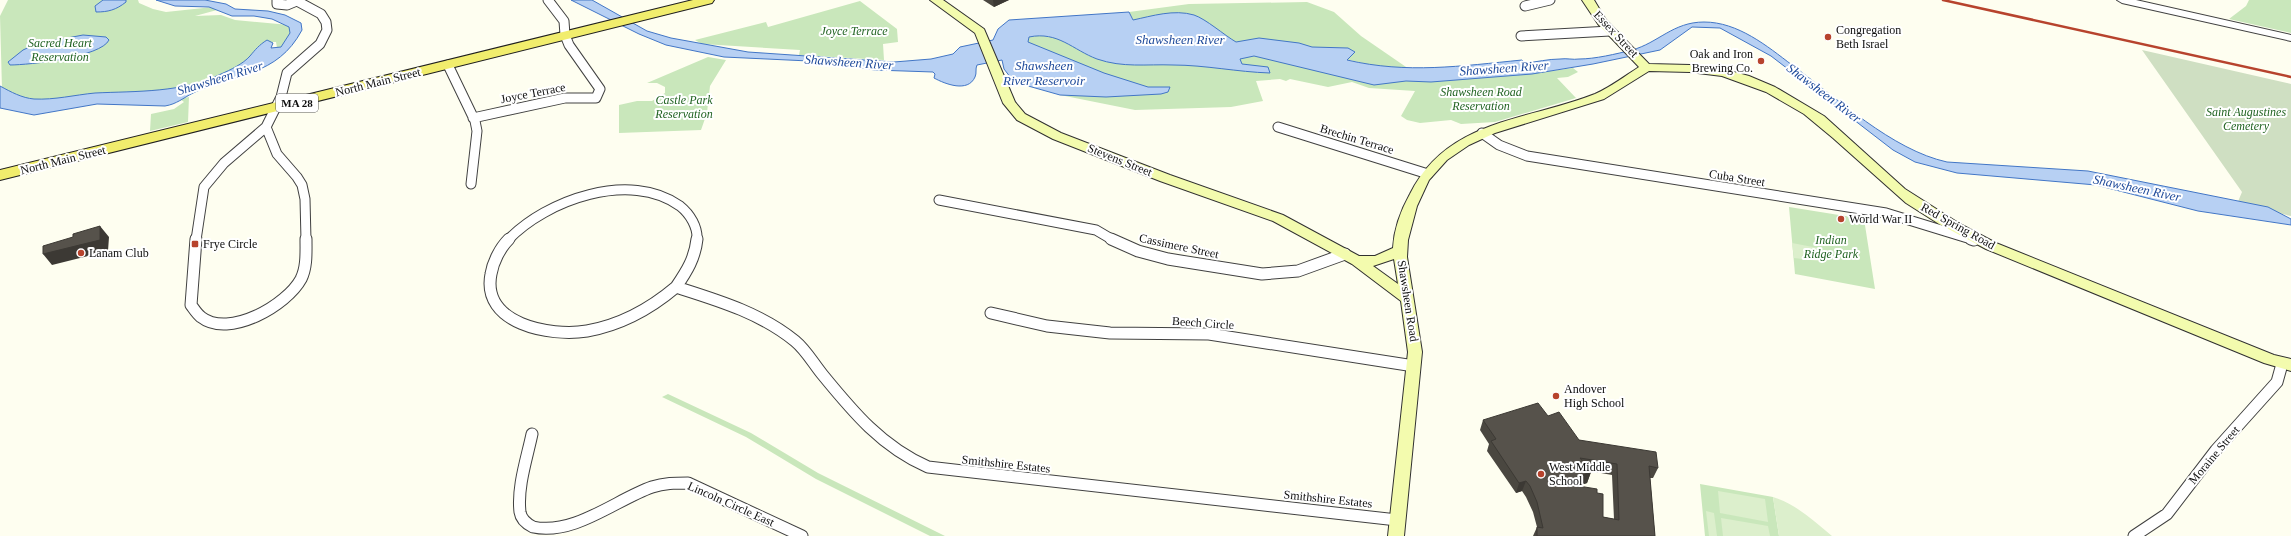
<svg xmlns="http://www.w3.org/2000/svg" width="2291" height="536" viewBox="0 0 2291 536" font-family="'Times New Roman',serif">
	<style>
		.green { fill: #c9e7bb }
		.cemetery { fill: #cfdfc2 }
		.pitch { fill: #dcefcc }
		.water { fill: #b7d0f3; stroke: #4276c6 }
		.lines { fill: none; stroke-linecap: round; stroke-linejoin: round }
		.minor-far1-casing { stroke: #414141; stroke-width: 11 }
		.minor-casing { stroke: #414141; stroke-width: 13 }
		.tertiary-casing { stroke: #414141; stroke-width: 2 }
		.secondary-casing { stroke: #303030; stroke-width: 2 }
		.primary-casing { stroke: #1f1f1f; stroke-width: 2 }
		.minor-far1 { stroke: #fff; stroke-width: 9 }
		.minor { stroke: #fff; stroke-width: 11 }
		.tertiary { fill: #fff; fill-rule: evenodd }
		.secondary { fill: #f3fbae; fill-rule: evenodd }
		.primary { fill: #f1ed6d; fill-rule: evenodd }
		.rail { stroke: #b7432d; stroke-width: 2.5 }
		.wall { fill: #4a4740; fill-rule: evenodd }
		.shaded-wall { fill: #3c3934 }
		.building { fill: #56524b; stroke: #3c3934; fill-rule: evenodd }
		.poi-dot { fill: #b7432d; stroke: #fff; stroke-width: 1.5 }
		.labels { text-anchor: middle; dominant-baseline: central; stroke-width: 4; stroke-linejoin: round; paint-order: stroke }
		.shield { fill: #fff; stroke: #565656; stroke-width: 1 }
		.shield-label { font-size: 11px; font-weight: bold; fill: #0e0e0e }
		.poi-label { font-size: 12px; fill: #0e0e0e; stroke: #fff; text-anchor: start }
		.park-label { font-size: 12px; font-style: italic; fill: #216322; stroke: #fff }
		.street-label { font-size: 12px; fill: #0e0e0e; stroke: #fff }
		.water-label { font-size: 13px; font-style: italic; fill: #1d499a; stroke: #fff }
	</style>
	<rect width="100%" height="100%" fill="#fefef0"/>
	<path class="green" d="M8 0H138L139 3 153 9 166 12 213 7 217 10 195 16 221 15 235 20 300 26 288 48H277L276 42H269L239 73 159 92 33 102 2 89 0 16Z
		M2249 0H2291V33L2229 19 2246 6Z
		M860 1 897 29 898 42 883 44 884 60 799 55 800 50 702 44 695 40 766 22 768 27Z
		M1307 2 1334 12 1361 36 1409 69 1371 65 1345 59 1213 46 1138 29 1129 12 1189 4Z
		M1015 32 1061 38 1097 59 1224 55 1263 56 1340 73 1551 71 1573 68 1578 72 1568 77 1557 78 1576 98 1495 122 1461 124 1451 120 1420 123 1407 120 1401 116 1415 91 1369 88 1352 82 1328 87 1290 79 1286 81 1280 79 1256 81 1263 101 1231 107 1135 110 1060 95 1079 94Z
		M708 57 726 60 710 86 707 113 701 130 619 133V105L637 101H652L665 93V87L657 83H647Z
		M189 97 188 122 150 131 151 114 174 109 184 102 180 99Z
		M1789 207 1864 219 1875 289 1795 274Z
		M668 394 751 433 818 473 945 536H930L816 479 746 437 662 397Z
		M1700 484 1773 497 1779 536H1705Z"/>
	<path class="cemetery" d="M2142 50 2291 84V216L2237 204 2242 192Z"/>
	<path class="pitch" d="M1792 243 1818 248 1819 261 1794 258Z
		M1718 491 1765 499 1768 522 1720 513Z
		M1773 497C1796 504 1814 521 1832 536H1779Z
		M1706 511 1714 513 1717 536H1709Z
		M1721 518 1768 526 1770 536H1723Z"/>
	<path class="water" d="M103 0H126V2C116 10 108 12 96 12L95 6Z
		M156 0H205L226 4 235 9 268 11 285 15 301 23 302 30C277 77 235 73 193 93 183 98 177 104 165 106L97 104 34 115 0 108V86C11 92 22 98 34 99 55 100 74 95 95 93 137 91 182 93 221 74 230 70 243 64 250 56 255 50 259 45 267 40L273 43 271 48 281 47 290 33 289 27 272 19 254 16H232L209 7 175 6Z
		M571 0H592L647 31 671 38 748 52 894 62 931 59 953 54 960 47 993 40 998 29 1009 20 1129 12 1133 20C1152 16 1174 9 1194 15 1206 19 1224 35 1236 42L1259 38 1299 43 1312 47 1348 48 1355 52 1347 60C1407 74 1461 66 1522 60L1525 63C1537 62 1548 59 1560 59 1567 58 1573 60 1579 59 1595 59 1616 54 1632 50 1658 43 1673 22 1704 22 1738 22 1767 46 1792 65 1837 98 1892 150 1947 162L2088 171 2268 207 2291 219V225L2198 211 2096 185 1957 173 1915 162 1893 150 1771 56 1720 28 1692 27 1660 50 1593 64 1532 74 1431 82 1406 81 1374 85 1254 56 1240 59 1242 64 1268 67 1270 73C1237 72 1205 65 1173 65 1146 64 1123 68 1097 59 1073 50 1058 31 1029 37L1028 42 1104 73 1148 87H1170L1168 92 1161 94 1106 97 1060 95 1014 82 1004 69 1002 60 977 65C975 69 977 73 975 77 968 93 945 84 934 78L935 74 933 72 875 70 809 61 724 57 666 45 639 34Z
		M83 35 106 37 109 40C101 57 29 65 10 65L8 62 23 50 36 44Z"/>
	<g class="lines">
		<defs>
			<path id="minor-far1" d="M277 0V4L287 5 299 0
				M1525 6 1550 0
				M1521 36 1610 31
				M448 65 475 121 477 131 471 184
				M473 118 565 98H596L600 89 569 45 565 35 564 21 548 0
				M266 127 281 97 287 73 320 44 327 30 326 22 321 14 297 1
				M1278 127 1428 174
				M1482 133 1499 145 1527 156 1886 213 1974 240
				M939 200 1096 230 1113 240
				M196 240 204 187 224 163 266 127 277 154 297 177 302 185 305 199 306 240
				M508 240C546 200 630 170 680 206 690 214 698 227 697 240"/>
			<path id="minor" d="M196 239 191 305C194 309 197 314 201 317 229 339 287 305 301 279 307 267 306 252 306 239
				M509 239C500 248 493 262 491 274 481 324 550 337 587 331 621 325 650 309 676 287
				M1111 239 1138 251 1168 259 1262 274 1298 271 1345 254
				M1971 239 1974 240
				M676 287C717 300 761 313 795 341 806 350 813 363 822 374 853 412 882 447 928 467L1397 520
				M676 287C687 271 695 258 697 239
				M991 313 1047 326 1110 333 1209 334 1414 366
				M532 434C527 458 517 487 520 512 521 519 527 524 533 527 574 536 617 499 652 487 664 483 675 483 688 483L802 536
				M2134 536 2167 514 2216 450 2277 382 2282 364"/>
			<path id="tertiary" d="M2117 0H2136L2291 35V41L2122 3Z"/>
			<path id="secondary" d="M930 0H943L984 29 1015 102 1025 114 1061 133 1170 175 1283 215 1359 256H1375L1393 248C1394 229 1401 210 1410 194 1447 119 1527 121 1595 94 1611 87 1625 76 1639 67L1598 24 1582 0H1594L1606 20 1649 64 1690 65 1723 69 1749 76 1775 87 1824 116 1905 189 1960 224 1996 243 2274 355 2291 359V371L2264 363 1986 249 1939 224 1906 203 1833 138 1804 114 1766 92 1722 76 1690 72 1649 71 1604 99 1495 133 1469 145 1447 160 1429 180 1417 206 1408 240 1407 257 1422 352 1404 536H1388L1408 352 1401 301 1352 264 1273 221 1160 181 1053 139 1017 120 1003 103 975 33ZM1394 259 1398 284 1373 266Z"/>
			<path id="primary" d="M693 0H714L712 3 0 180V170Z"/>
		</defs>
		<use href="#minor-far1" class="minor-far1-casing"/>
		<use href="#minor" class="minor-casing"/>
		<use href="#tertiary" class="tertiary-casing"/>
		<use href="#secondary" class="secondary-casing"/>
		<use href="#primary" class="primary-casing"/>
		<use href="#minor-far1" class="minor-far1"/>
		<use href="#minor" class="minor"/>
		<use href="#tertiary" class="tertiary"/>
		<use href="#secondary" class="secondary"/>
		<use href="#primary" class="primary"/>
		<path class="rail" d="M1943 0 2291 77"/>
	</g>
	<path class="wall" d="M983 0H1009L994 7Z
		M1548 416 1579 440 1658 468 1653 478H1650L1655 536H1533L1537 527 1533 512 1526 497 1522 491 1516 493 1487 451 1489 444 1480 430 1483 420ZM1590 471 1612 475 1614 519 1603 517 1597 493 1578 486 1587 483 1591 472Z"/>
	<path class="shaded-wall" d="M993 0H1009L994 7Z
		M100 226 109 237 108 251 52 265 43 254Z
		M1591 472 1587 483 1556 493 1560 483Z
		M1526 481 1522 491 1516 493 1519 483Z"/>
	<path class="building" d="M100 226V240L43 254V246L73 237V234Z
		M1538 403 1548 416 1559 412 1579 440 1656 452 1658 468 1649 466 1655 536H1537V527L1543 528 1537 502 1530 486 1526 481 1519 483 1491 441 1496 439 1483 420ZM1580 458 1617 464 1619 520 1603 517V494L1597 493V489L1560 483 1591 472Z"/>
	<g class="poi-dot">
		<circle cx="1828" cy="37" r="4"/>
		<circle cx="1761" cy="61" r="4"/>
		<circle cx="1841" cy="219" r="4"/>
		<rect x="191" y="240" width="8" height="8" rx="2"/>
		<circle cx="81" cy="253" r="4"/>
		<circle cx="1556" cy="396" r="4"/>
		<circle cx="1541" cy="474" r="4"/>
	</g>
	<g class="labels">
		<rect class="shield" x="276" y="94" width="42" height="18" rx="3"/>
		<g class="shield-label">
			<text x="297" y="103">MA 28</text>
		</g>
		<g class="poi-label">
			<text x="1836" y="30">Congregation<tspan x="1836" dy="14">Beth Israel</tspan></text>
			<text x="1753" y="54" text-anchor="end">Oak and Iron<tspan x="1753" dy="14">Brewing Co.</tspan></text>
			<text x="1849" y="219">World War II</text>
			<text x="203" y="244">Frye Circle</text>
			<text x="89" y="253">Lanam Club</text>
			<text x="1564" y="389">Andover<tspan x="1564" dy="14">High School</tspan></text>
			<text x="1549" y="467">West Middle<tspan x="1549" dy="14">School</tspan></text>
		</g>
		<g class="park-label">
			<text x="854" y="31">Joyce Terrace</text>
			<text x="60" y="43">Sacred Heart<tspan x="60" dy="14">Reservation</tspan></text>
			<text x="1481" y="92">Shawsheen Road<tspan x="1481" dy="14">Reservation</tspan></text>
			<text x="684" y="100">Castle Park<tspan x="684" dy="14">Reservation</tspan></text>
			<text x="2246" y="112">Saint Augustines<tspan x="2246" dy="14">Cemetery</tspan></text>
			<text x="1831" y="240">Indian<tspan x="1831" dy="14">Ridge Park</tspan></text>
		</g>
		<g class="street-label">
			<text transform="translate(1616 34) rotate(47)">Essex Street</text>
			<text transform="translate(378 82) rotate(-14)">North Main Street</text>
			<text transform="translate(533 93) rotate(-11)">Joyce Terrace</text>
			<text transform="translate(1357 139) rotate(17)">Brechin Terrace</text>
			<text transform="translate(63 160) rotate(-14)">North Main Street</text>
			<text transform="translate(1120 160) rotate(22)">Stevens Street</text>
			<text transform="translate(1737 178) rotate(9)">Cuba Street</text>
			<text transform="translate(1958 226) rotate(29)">Red Spring Road</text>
			<text transform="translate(1179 246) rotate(12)">Cassimere Street</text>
			<text transform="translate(1408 301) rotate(81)">Shawsheen Road</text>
			<text transform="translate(1203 323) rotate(4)">Beech Circle</text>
			<text transform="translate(2214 455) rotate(-50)">Moraine Street</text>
			<text transform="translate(1006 464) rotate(6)">Smithshire Estates</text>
			<text transform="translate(1328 499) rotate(6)">Smithshire Estates</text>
			<text transform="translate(731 504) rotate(24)">Lincoln Circle East</text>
		</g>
		<g class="water-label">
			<text x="1180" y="39">Shawsheen River</text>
			<text transform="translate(849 62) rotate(4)">Shawsheen River</text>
			<text x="1044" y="65">Shawsheen<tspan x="1044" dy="15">River Reservoir</tspan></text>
			<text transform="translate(1504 68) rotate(-4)">Shawsheen River</text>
			<text transform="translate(220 78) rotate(-17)">Shawsheen River</text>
			<text transform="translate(1824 93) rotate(37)">Shawsheen River</text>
			<text transform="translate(2137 188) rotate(12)">Shawsheen River</text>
		</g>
	</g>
</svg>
